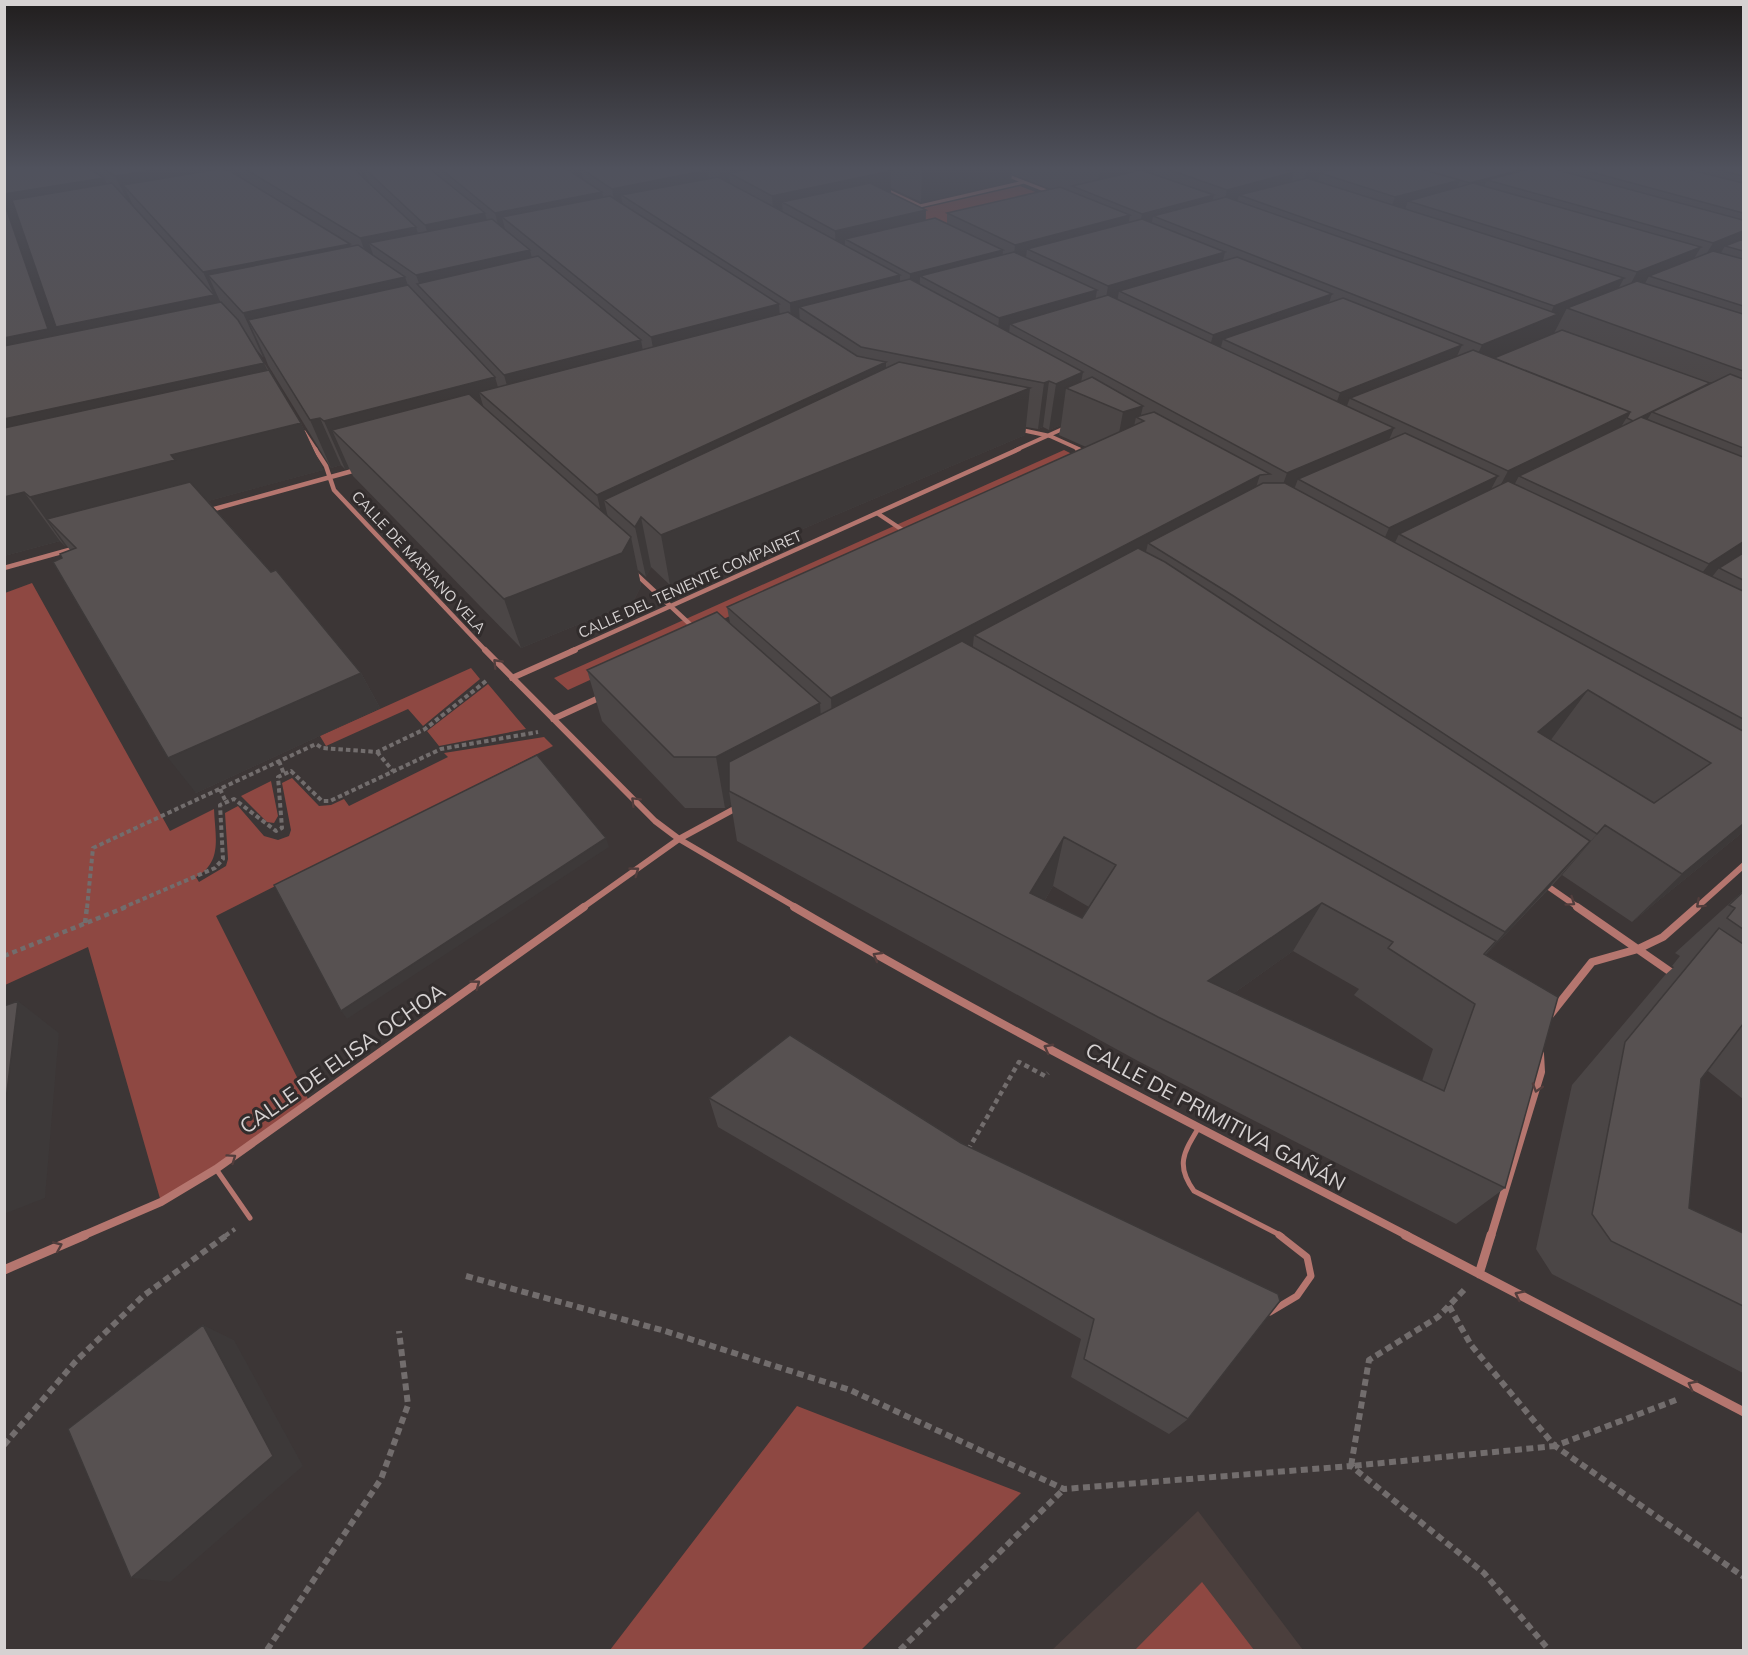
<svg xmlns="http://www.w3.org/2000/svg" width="1748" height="1655" viewBox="0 0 1748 1655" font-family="Mulish,sans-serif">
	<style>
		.built { fill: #4b3f3d }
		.green { fill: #8e4842 }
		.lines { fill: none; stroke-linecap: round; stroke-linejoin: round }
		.path-far2 { stroke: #726d6d; stroke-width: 4; stroke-dasharray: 4.5 3; stroke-linecap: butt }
		.path-far1 { stroke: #726d6d; stroke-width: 4.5; stroke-dasharray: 5 4; stroke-linecap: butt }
		.path { stroke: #726d6d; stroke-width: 6; stroke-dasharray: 7 4.5; stroke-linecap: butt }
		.service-far1 { stroke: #b5766f; stroke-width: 5 }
		.service { stroke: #b5766f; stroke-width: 7 }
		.minor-far5 { stroke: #b5766f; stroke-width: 3 }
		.minor-far4 { stroke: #b5766f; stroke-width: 4 }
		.minor-far3 { stroke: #b5766f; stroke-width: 4.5 }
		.minor-far2 { stroke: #b5766f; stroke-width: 6 }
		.minor-far1 { stroke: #b5766f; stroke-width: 8 }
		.minor { stroke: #b5766f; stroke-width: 9 }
		.wall { fill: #4b4646; fill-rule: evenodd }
		.shaded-wall { fill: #3d3939 }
		.building { fill: #575151; stroke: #3d3939; stroke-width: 1.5; fill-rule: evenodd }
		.oneway { stroke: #523e3d }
		.labels { text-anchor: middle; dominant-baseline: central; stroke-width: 6; stroke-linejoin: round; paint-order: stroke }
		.far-street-label { font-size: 15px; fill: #d6d2d2; stroke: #312c2c }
		.near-street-label { font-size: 21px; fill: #d6d2d2; stroke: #312c2c }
	</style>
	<rect width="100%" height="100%" fill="#3c3636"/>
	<path class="built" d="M1198 1511 1303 1650H1052Z"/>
	<path class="green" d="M1020 186 1082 210 924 249 872 220Z
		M1064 450 1078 457 568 690 554 678Z
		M32 583 170 831 214 809C215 836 223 862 196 877L199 882 226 866 228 859 225 813 238 806 264 836 278 840 289 836 291 830 282 783 292 778 319 806 331 805 344 799 349 806 448 757 444 753 544 737 553 746 216 916 310 1103 161 1202 88 947 5 985V593Z
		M471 668 480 679 423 726 408 709 326 746 320 736Z
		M488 684 526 729 439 746 427 731Z
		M271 781 278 816 274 823 267 822 241 796Z
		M797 1406 1021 1493 861 1650H610Z
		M1202 1582 1254 1650H1135Z"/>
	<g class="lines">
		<path class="path-far2" d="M377 752 393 771
			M279 761 284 774
			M220 789 226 802
			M87 908 93 848 316 744 322 748 377 752 425 729 486 681
			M122 908 215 868 223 859 220 805 234 799 276 831 282 828 278 777 291 771 322 801H330L441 749 538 732"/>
		<path class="path-far1" d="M85 923 87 907
			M4 956 126 907
			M968 1150 1019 1062 1045 1076 1048 1073
			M225 1236 235 1229"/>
		<path class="path" d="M466 1276 665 1331 850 1390 1064 1489 1351 1466 1484 1573 1549 1650
			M1464 1290 1438 1317 1369 1360 1351 1466 1555 1446
			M1449 1306 1471 1345 1554 1445
			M1676 1400 1555 1446 1744 1577
			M4 1445 75 1362 143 1296 227 1235
			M267 1650 381 1479 408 1405 399 1331
			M900 1650 1064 1489"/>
		<path class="service-far1" d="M1199 1127C1184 1152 1175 1165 1194 1191L1282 1236
			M216 1169 250 1218"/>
		<path class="service" d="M1270 1312 1297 1296 1311 1276 1307 1257 1279 1235"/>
		<path class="minor-far5" d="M991 169 1052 193
			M885 189 919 205
			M911 208 1024 182"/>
		<path class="minor-far4" d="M1017 429 1050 436 1081 450
			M304 432 316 450
			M1016 450 1067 427"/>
		<path class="minor-far3" d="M315 449 326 466 334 490 486 651
			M1077 449 1087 453
			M207 511 356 470
			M877 513 907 533
			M4 568 76 548
			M636 574 694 628
			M571 651 1019 449"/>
		<path class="minor-far2" d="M485 650 655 821 679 839 797 908
			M512 678 575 650
			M553 719 601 697
			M1543 883 1579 908
			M582 908 679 839 738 807
			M1696 908 1744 865"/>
		<path class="minor-far1" d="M794 907C994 1024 1202 1129 1408 1236
			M1577 907 1675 975
			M1550 1015 1592 962 1638 949 1663 937 1697 907
			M82 1236 161 1202 216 1169 584 907
			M1491 1236 1541 1072 1540 1054"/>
		<path class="minor" d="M1405 1235 1744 1412
			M4 1270 85 1235
			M1479 1274 1491 1235"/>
	</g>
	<path class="wall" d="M4 169H1743V832L1632 922 1562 875 1486 955 1505 1188 1456 1224 1138 1061 737 841 731 804 725 808H685L602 721 587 670 730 623 727 607 1086 447 1059 435 1061 425 1049 430 1043 427 1038 429 1026 427 1025 435 670 585 651 567 646 577 638 570 641 586 633 602 521 648 353 476 349 468 345 469 341 465 331 468 268 365 265 357H263L255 348 301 423 323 470 208 501 361 673 380 708 196 793 62 558 70 550 67 546H65L60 541 4 556ZM1012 174 1051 189 947 213V223L926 220 891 193V188L921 202 1011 181ZM1053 886 1089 907 1082 918 1045 900ZM1293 951 1359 989 1354 995 1433 1049 1422 1081 1234 993Z
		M1743 891V1099L1708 1071 1701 1079 1689 1208 1743 1233V1373L1552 1274 1536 1249 1572 1085 1665 975 1674 967 1672 966 1680 956 1675 953Z
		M709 1098 961 1143 1188 1419 1169 1434 1071 1377 1081 1339 718 1127Z"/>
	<path class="shaded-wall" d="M4 169 104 178 123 215 214 295 203 272 350 244 364 281 208 275 224 310 4 390Z
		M159 169H204L217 199 123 185 137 213H134L115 176Z
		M223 169H238L248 193 235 196Z
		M360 169H364L374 198 370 199Z
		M573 169H581L586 195 602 192 609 229 502 217 510 250 505 251 495 213 579 196Z
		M719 169H834L729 173 732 203 723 205Z
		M922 169H1012L1011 181 921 202Z
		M1105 169H1128L1123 200 1096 196 1100 170Z
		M1141 169H1154L1149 193 1136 197Z
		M1307 169H1362L1320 173 1312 202 1297 206Z
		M1524 169 1516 188 1487 180 1475 209 1458 214 1470 183Z
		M708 170 712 207 621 195 626 225 619 227 612 189Z
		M891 171V209L782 202 784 233 775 235 772 196Z
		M1294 172 1284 210 1239 195 1231 224 1218 228 1227 190Z
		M1460 180 1447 213 1408 201 1397 231 1381 235 1395 197Z
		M1214 195 1205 231 1153 216 1147 247 1135 251 1142 214Z
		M926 210 925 249 845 239V269L837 271 835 231Z
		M485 213 496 253 438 265 425 225Z
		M1130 215 1123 254 1027 249 1023 282 1011 285 1015 245Z
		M416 227 429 267 369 243 381 277 375 279 360 238Z
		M1743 231V251L1725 246 1707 276 1688 284 1713 243Z
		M1701 247 1678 285 1649 276 1632 307 1614 315 1637 272Z
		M530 250 540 291 420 286 416 275Z
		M1003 250 999 288 920 276 919 310 909 313 910 274Z
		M1225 252 1215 294 1119 291 1113 326 1101 329 1108 286Z
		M900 275 899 316 799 307 801 343 792 345 790 303Z
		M405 277 420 320H248L265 357H263L243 313Z
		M1624 278 1602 319 1567 308 1550 341 1461 390 1482 345 1548 318 1554 306Z
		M1097 290 1090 333 1010 324 1006 359 995 363 999 318Z
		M1332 294 1317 337 1223 339 1214 375 1201 380 1213 335Z
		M779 304 782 348 659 382 651 337Z
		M641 340 649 385 517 421 504 375Z
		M1462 345 1441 391 1350 398 1336 434 1323 440 1340 393Z
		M886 362V406L641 517 651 567 646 577 635 527 604 500 613 540 608 543 597 495Z
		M264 363 286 409 4 474V419Z
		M1083 372 1079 393 1066 388 1061 425 1049 430 1056 384Z
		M495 377 506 415 479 392 490 429 332 430 349 468 345 469 324 421Z
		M1049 381 1043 427 1038 429 1044 383Z
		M1710 383 1652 412 1632 445 1612 455 1633 421Z
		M1030 388 1025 435 670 585 661 535Z
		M1143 406 1140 419 1136 417 1128 455 1114 460 1123 412Z
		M1630 412 1601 460 1519 476 1500 511 1482 520 1508 471Z
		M320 418 341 465 331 468 310 420Z
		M301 423 323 470 201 503 47 519 67 546H65L30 497 171 455Z
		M1394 428 1374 476 1298 479 1284 516 1270 522 1287 473Z
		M1260 475 1244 524 1148 543 1139 582 974 635 970 674 833 749 831 698Z
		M1498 476 1472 525 1399 534 1382 570 1367 578 1389 528Z
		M24 492 60 541 4 556V497Z
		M631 537 641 586 633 602 521 648 504 599Z
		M1743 542V566L1719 568 1696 597 1670 614 1709 564Z
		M361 673 380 708 196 793 168 758Z
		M1588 690 1550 741 1538 732Z
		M820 703 823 754 729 791 731 804 725 808 716 757Z
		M1743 824V832L1632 922 1682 874Z
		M1605 825 1562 875 1554 883 1597 834Z
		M1064 837 1053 886 1021 941 1030 893Z
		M606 838 609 847 347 1019 341 1011Z
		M1590 841 1546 891 1464 979 1505 932Z
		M1322 903 1293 951 1186 1027 1208 981Z
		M18 1001 59 1033 45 1198 4 1214V1116Z
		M203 1325 234 1340 303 1466 170 1582 131 1578Z"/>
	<path class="building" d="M4 169H90L104 178 4 194Z
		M104 169H159L115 176Z
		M219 169 230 171 350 244 203 272 123 185Z
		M245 169H354L416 227 360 238Z
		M365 169H430L485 213 425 225Z
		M441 169H567L602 192 495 213Z
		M582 169H706L708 170 612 189Z
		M751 169H886L891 171 772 196 729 173Z
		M1167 169H1284L1294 172 1227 190Z
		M1336 169H1421L1460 180 1395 197 1320 173Z
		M1421 169H1524L1470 183Z
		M1529 169H1554L1743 220V231L1713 243 1487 180Z
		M1580 169H1687L1743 183V213Z
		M1716 169H1743V176Z
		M1141 170 1214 195 1142 214 1072 186Z
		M718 177 900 275 790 303 621 195Z
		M1307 178 1624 278 1554 306 1239 195Z
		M112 183 214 295 56 327 12 200Z
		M870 183 926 210 835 231 782 202Z
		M1473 183 1701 247 1637 272 1408 201Z
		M1060 187 1130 215 1015 245 947 213Z
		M610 196 779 304 651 337 502 217Z
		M1226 197 1558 314 1482 345 1153 216Z
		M4 202 48 329 4 338Z
		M935 218 1003 250 910 274 845 239Z
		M492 219 530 250 416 275 369 243Z
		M1142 219 1225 252 1108 286 1027 249Z
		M1743 239V251L1725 246Z
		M358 245 405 277 243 313 208 275Z
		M1713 251 1743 259V306L1649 276Z
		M1014 252 1097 290 999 318 920 276Z
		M538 256 641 340 504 375 417 284Z
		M1237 257 1332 294 1213 335 1119 291Z
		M910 279 1083 372 1056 384 1049 381 1044 383 861 347 799 307Z
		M1637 281 1743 314V371L1567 308Z
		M408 285 495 377 324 421 320 418 310 420 248 320Z
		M1108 295 1394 428 1287 473 1010 324Z
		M1343 298 1462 345 1340 393 1223 339Z
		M221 302 238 320 264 363 4 419V346Z
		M788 312 857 356 886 362 597 495 479 392Z
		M1562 330 1710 383 1633 421 1627 418 1630 412 1494 358Z
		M1473 350 1630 412 1508 471 1350 398Z
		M899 362 1030 388 661 535 641 517 635 527 604 500Z
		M269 370 301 423 171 455 175 460 30 497 24 492 4 497V428Z
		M1730 374 1743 379V448L1652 412Z
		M1092 377 1143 406 1123 412 1066 388Z
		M469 394 631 537 622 553 504 599 332 430Z
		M1154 412 1270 474 1260 475 831 698 727 607 1144 421 1136 417Z
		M1641 417 1743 457V542L1709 564 1519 476Z
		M1405 433 1498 476 1389 528 1298 479Z
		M1508 481 1743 591V719L1399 534Z
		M190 482 271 572 276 570 361 673 168 758 53 562 62 558 60 554 76 548 47 519Z
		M1263 483H1285L1743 731V824L1682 874 1605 825 1597 834 1232 595 1148 543ZM1588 690 1711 763 1654 803 1538 732Z
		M1138 548 1165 562 1590 841 1505 932 974 635Z
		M1743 553V580L1719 568Z
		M717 612 820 703 716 757H674L587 670Z
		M962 641 1496 941 1484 954 1558 997 1505 1188 1158 1017 729 791V762ZM1064 837 1116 865 1082 918 1030 893ZM1322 903 1393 942 1388 948 1475 1004 1444 1091 1208 981Z
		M537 755 606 838 341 1011 274 885Z
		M1743 892V929L1727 918 1735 908 1729 905Z
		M1719 928 1743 944V1024L1701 1079 1689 1208 1743 1233V1306L1611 1241 1592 1214 1625 1042Z
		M18 1001 4 1116V1006Z
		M790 1035 961 1143 1278 1294 1280 1301 1188 1419 1084 1359 1094 1319 709 1098Z
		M203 1325 273 1456 131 1578 68 1429Z"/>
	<defs><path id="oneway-chevron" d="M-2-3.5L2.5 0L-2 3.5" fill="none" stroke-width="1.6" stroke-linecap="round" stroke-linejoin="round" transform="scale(1.5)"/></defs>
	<g class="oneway">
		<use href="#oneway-chevron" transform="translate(497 663) rotate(-134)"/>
		<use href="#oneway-chevron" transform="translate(635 801) rotate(-135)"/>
		<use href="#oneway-chevron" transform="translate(635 871) rotate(-36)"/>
		<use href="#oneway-chevron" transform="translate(1571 902) rotate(35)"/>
		<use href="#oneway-chevron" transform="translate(1700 904) rotate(138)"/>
		<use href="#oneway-chevron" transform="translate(877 956) rotate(-150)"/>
		<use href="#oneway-chevron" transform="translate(476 984) rotate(-36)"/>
		<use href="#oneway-chevron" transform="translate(1048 1048) rotate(-152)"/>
		<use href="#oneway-chevron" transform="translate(1537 1088) rotate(107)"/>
		<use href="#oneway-chevron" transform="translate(232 1158) rotate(-35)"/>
		<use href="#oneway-chevron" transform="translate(58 1246) rotate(-23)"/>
		<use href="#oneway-chevron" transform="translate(1519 1295) rotate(-153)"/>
		<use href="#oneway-chevron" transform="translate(1692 1385) rotate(-153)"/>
	</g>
	<linearGradient id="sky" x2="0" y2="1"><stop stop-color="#211e1e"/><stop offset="0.42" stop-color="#50525d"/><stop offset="1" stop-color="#50525d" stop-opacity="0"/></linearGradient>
	<rect width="1748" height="401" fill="url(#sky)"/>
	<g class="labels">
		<g class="far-street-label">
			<text transform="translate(419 562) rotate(47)">CALLE DE MARIANO VELA</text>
			<text transform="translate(690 584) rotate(-24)">CALLE DEL TENIENTE COMPAIRET</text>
		</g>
		<g class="near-street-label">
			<text transform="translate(342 1058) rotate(-35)">CALLE DE ELISA OCHOA</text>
			<text transform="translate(1216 1116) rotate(28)">CALLE DE PRIMITIVA GAÑÁN</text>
		</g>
	</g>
	<rect width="1748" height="1655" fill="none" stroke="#d6d2d2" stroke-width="12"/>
</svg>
